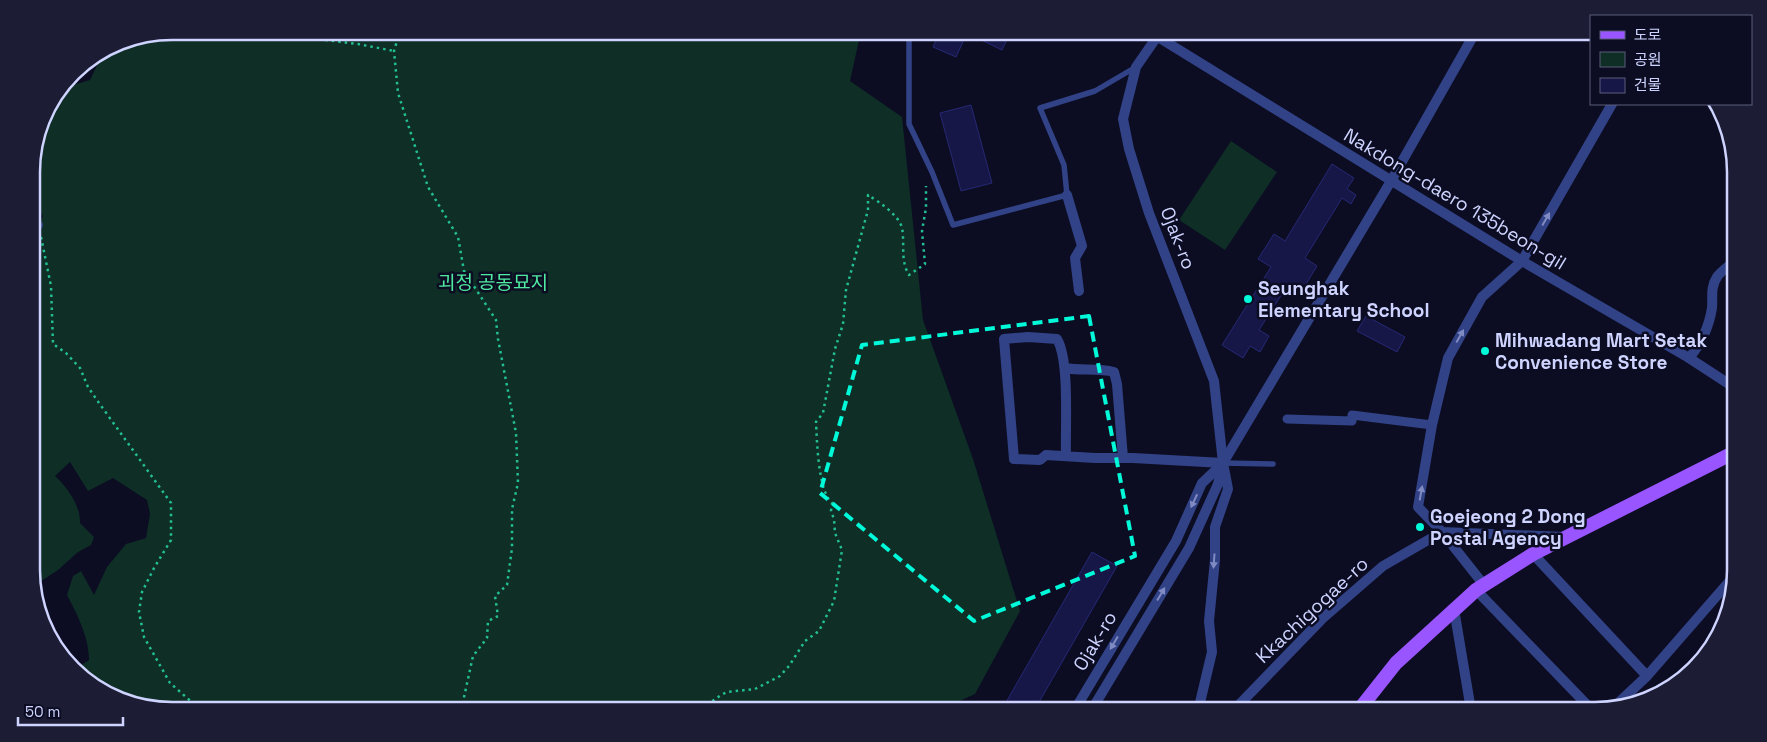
<svg xmlns="http://www.w3.org/2000/svg" width="1767" height="742" viewBox="0 0 1767 742" font-family="'Space Grotesk','Noto Sans KR',sans-serif">
	<style>
		.green { fill: #0e2e26 }
		.building { fill: #161746; stroke: #262874 }
		.lines { fill: none; stroke-linecap: round; stroke-linejoin: round }
		.path { stroke: #23be92; stroke-width: 2.5; stroke-dasharray: 2.5 4; stroke-linecap: butt }
		.service { stroke: #324287; stroke-width: 5.5 }
		.pedestrian { stroke: #324287; stroke-width: 9 }
		.minor { stroke: #324287; stroke-width: 10 }
		.tertiary { stroke: #324287; stroke-width: 10 }
		.primary { stroke: #95f; stroke-width: 14 }
		.oneway { fill: #808bc3 }
		.marked { fill: none; stroke: #00f9d9; stroke-width: 4; stroke-dasharray: 10 6; stroke-linejoin: round }
		.poi-dot { fill: #00f9d9; stroke: #0c0d23; stroke-width: 2 }
		.labels { text-anchor: middle; dominant-baseline: central; stroke-width: 5; stroke-linejoin: round; paint-order: stroke }
		.street-label { font-size: 19px; fill: #ced4ff; stroke: #0c0d23 }
		.park-label { font-size: 19px; fill: #4feaa0; stroke: #0c0d23 }
		.poi-label { font-size: 19px; font-weight: bold; fill: #ced4ff; stroke: #0c0d23; text-anchor: start }
		.rim { fill: none; stroke: #ced4ff; stroke-width: 2.5 }
	</style>
	<rect width="100%" height="100%" fill="#0c0d23"/>
	<path class="green" d="M172 31H861L850 81 902 117 923 320 973 459 1020 611 975 694 937 711H172L119 700 77 668 89 660C89 637 77 614 67 595L73 576 81 571 94 595 107 567 126 544 146 538 150 514 147 500 113 478 88 491 70 462 55 476C67 487 81 506 80 523L94 537 91 545 78 552 58 570 32 587V232L35 231 43 216 34 199 32 201V163L46 110 63 88 90 80 104 51 119 42Z
		M1231 141 1277 172 1225 250 1179 220Z"/>
	<path class="building" d="M940 31H1011L1002 50 967 33 956 57 933 47Z
		M971 105 992 183 961 191 940 113Z
		M1332 164 1354 178 1347 189 1356 195 1351 204 1342 198 1305 258 1317 266 1300 294 1287 286 1259 330 1269 336 1260 352 1250 346 1243 358 1222 345 1271 267 1258 259 1274 234 1285 241Z
		M1366 316 1405 337 1397 352 1357 331Z
		M1092 552 1117 566 1034 711H1001Z"/>
	<g class="lines">
		<path class="path" d="M178 31 198 37 262 34 284 37 294 34 317 39 358 44 394 51
			M400 31 394 51 398 93 428 187 458 237 464 271 496 320 498 339 516 433 518 483 512 509V548L507 585 495 596 498 616 488 621 487 638 473 656 461 711
			M41 237 51 286 53 344 66 353 80 368 88 387 99 403 171 503V540L154 568 142 592 139 612 144 637 170 683 202 711
			M704 711 711 702 721 695 727 692 755 689 780 676 789 666 805 641 819 631 834 601 842 550 835 533 834 519 831 511 832 503C818 491 817 441 816 422L823 413 835 349 843 324 846 290 868 210V195C879 202 899 215 902 228 905 244 900 260 909 275L925 264 922 231 926 208V186"/>
		<path class="service" d="M909 31V124L932 172 953 225 1067 195 1064 165 1040 108 1095 91 1136 67
			M1223 463 1273 464"/>
		<path class="pedestrian" d="M1287 419 1352 421V415L1432 425"/>
		<path class="minor" d="M1067 195 1082 246 1075 258 1079 291
			M32 228 38 225
			M1689 358C1701 344 1709 327 1712 308 1713 297 1710 288 1717 277 1721 271 1729 266 1735 261
			M1065 368C1081 371 1098 368 1114 372L1117 384 1123 458
			M1066 456C1065 428 1070 361 1057 339L1028 337 1004 339 1014 459 1040 460 1046 455 1095 458H1133L1223 463
			M1223 463 1391 181 1476 31
			M1442 532 1418 507 1432 425 1448 358 1482 297 1522 261 1612 104
			M1533 554 1647 676
			M1476 590 1592 710
			M1454 609 1471 710
			M1614 707 1647 676 1735 575
			M1198 711 1212 652 1209 621 1215 560V527L1228 489 1223 463"/>
		<path class="tertiary" d="M1158 37 1522 261 1689 358 1735 388
			M1442 532 1484 585
			M1074 711 1176 541 1202 483 1222 464
			M1091 711 1189 548 1218 484 1223 463 1214 381 1149 213 1129 149 1123 119 1136 67 1161 31
			M1233 711 1323 618 1383 566 1442 532 1565 537"/>
		<path class="primary" d="M1358 711 1396 663 1476 590 1533 554 1735 452"/>
	</g>
	<defs><path id="oneway-solid" d="M-6-.8H1V-3.2L6.5 0L1 3.2V.8H-6Z" transform="scale(1.25)"/></defs>
	<g class="oneway">
		<use href="#oneway-solid" transform="translate(1546 219) rotate(-60)"/>
		<use href="#oneway-solid" transform="translate(1460 336) rotate(-61)"/>
		<use href="#oneway-solid" transform="translate(1421 493) rotate(-80)"/>
		<use href="#oneway-solid" transform="translate(1194 501) rotate(115)"/>
		<use href="#oneway-solid" transform="translate(1214 561) rotate(94)"/>
		<use href="#oneway-solid" transform="translate(1161 594) rotate(-59)"/>
		<use href="#oneway-solid" transform="translate(1114 643) rotate(121)"/>
	</g>
	<path class="marked" d="M1089 316 1135 556 974 621 820 493 862 345Z"/>
	<g class="poi-dot">
		<circle cx="1248" cy="299" r="5"/>
		<circle cx="1485" cy="351" r="5"/>
		<circle cx="1420" cy="527" r="5"/>
	</g>
	<g class="labels">
		<g class="street-label">
			<text transform="translate(1455 199) rotate(31)">Nakdong-daero 135beon-gil</text>
			<text transform="translate(1178 238) rotate(69)">Ojak-ro</text>
			<text transform="translate(1312 610) rotate(-43)">Kkachigogae-ro</text>
			<text transform="translate(1095 641) rotate(-59)">Ojak-ro</text>
		</g>
		<g class="park-label">
			<text x="493" y="282">괴정 공동묘지</text>
		</g>
		<g class="poi-label">
			<text x="1258" y="288">Seunghak<tspan x="1258" dy="22">Elementary School</tspan></text>
			<text x="1495" y="340">Mihwadang Mart Setak<tspan x="1495" dy="22">Convenience Store</tspan></text>
			<text x="1430" y="516">Goejeong 2 Dong<tspan x="1430" dy="22">Postal Agency</tspan></text>
		</g>
	</g>
	<path d="M0 0H1767V742H0ZM172 40H1595A132 132 0 0 1 1727 172V570A132 132 0 0 1 1595 702H172A132 132 0 0 1 40 570V172A132 132 0 0 1 172 40Z" fill="#1c1d35" fill-rule="evenodd"/>
	<path class="rim" d="M172 40H1595A132 132 0 0 1 1727 172V570A132 132 0 0 1 1595 702H172A132 132 0 0 1 40 570V172A132 132 0 0 1 172 40Z"/>
	<rect x="1590" y="15" width="162" height="90" fill="#0c0d23" stroke="#5a5d7b"/>
	<rect x="1600" y="31" width="25" height="8" fill="#9955ff" stroke="#5a5d7b"/>
	<text x="1634" y="40" font-size="15" fill="#ced4ff">도로</text>
	<rect x="1600" y="52" width="25" height="15" fill="#0e2e26" stroke="#5a5d7b"/>
	<text x="1634" y="65" font-size="15" fill="#ced4ff">공원</text>
	<rect x="1600" y="78" width="25" height="15" fill="#161746" stroke="#5a5d7b"/>
	<text x="1634" y="90" font-size="15" fill="#ced4ff">건물</text>
	<path d="M18 717v8h105v-8" fill="none" stroke="#ced4ff" stroke-width="2.5"/>
	<text x="25" y="717" font-size="15" fill="#ced4ff" stroke="#0c0d23" stroke-width="4" paint-order="stroke">50 m</text>
</svg>
